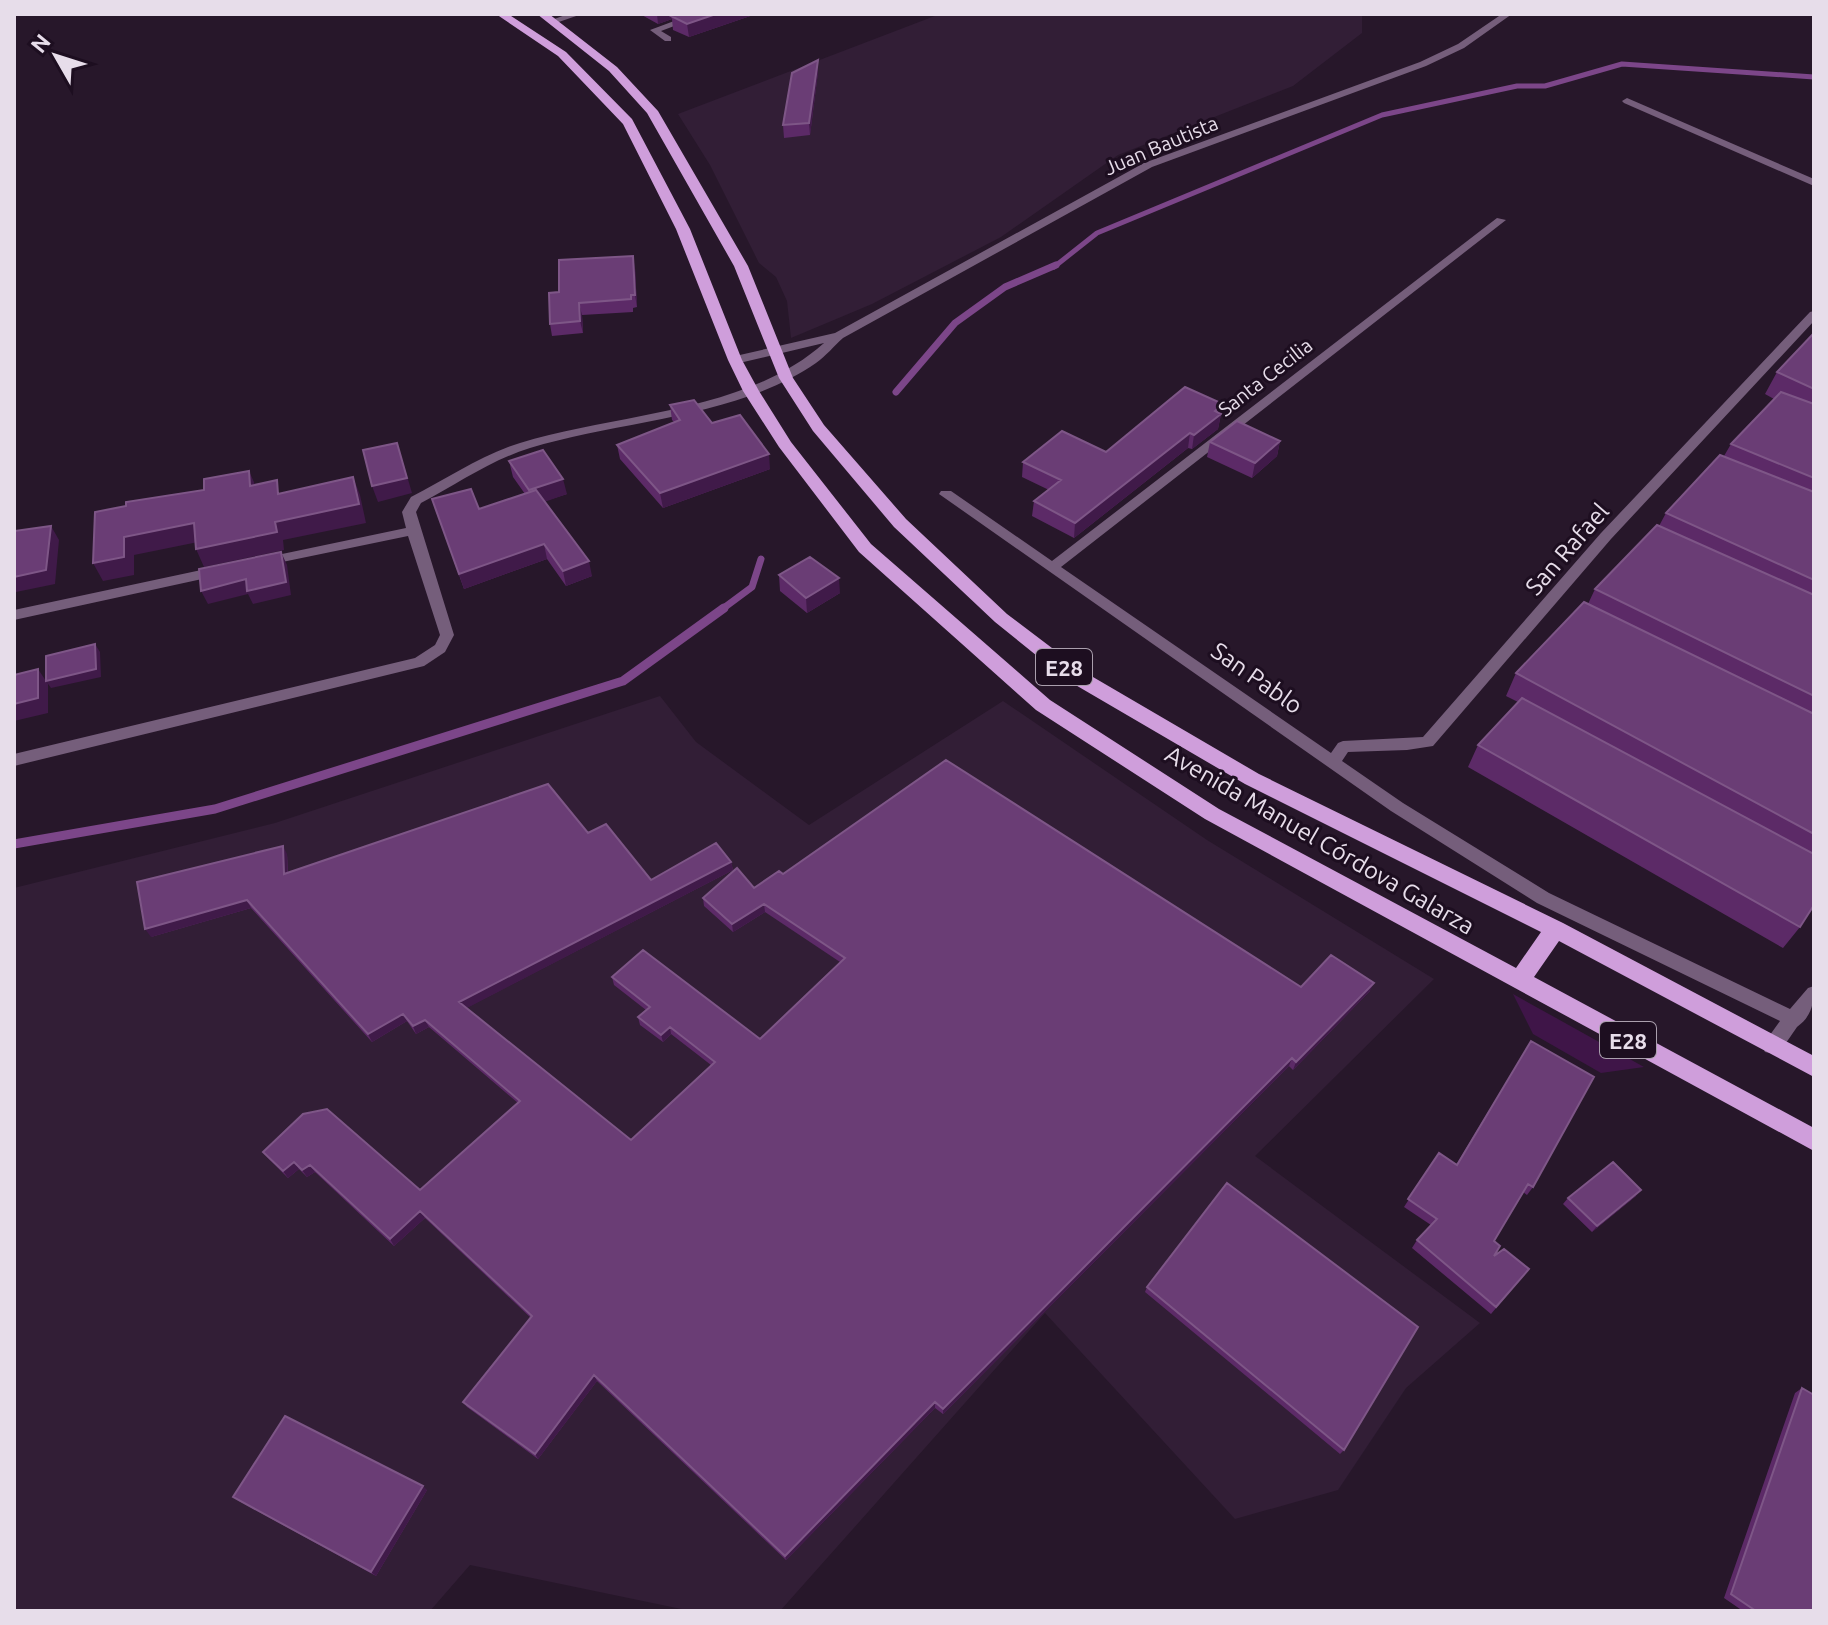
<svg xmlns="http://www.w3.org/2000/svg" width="1828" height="1625" viewBox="0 0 1828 1625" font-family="Ubuntu,sans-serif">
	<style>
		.built { fill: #321e36 }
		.green { fill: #3f1548 }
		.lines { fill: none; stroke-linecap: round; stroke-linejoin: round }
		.stream-far2 { stroke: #7c4689; stroke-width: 5 }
		.stream-far1 { stroke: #7c4689; stroke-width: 7 }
		.stream { stroke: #7c4689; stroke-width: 9 }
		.street { fill: #755e7b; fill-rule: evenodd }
		.primary { fill: #cf9edb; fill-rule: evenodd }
		.wall { fill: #5c2a67 }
		.shaded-wall { fill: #401a49 }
		.building { fill: #6a3d75; stroke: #7e5687; stroke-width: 2 }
		.labels { text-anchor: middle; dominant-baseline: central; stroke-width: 6; stroke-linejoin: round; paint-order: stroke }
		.far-street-label { font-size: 20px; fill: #e7ddea; stroke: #1d0e20 }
		.shield { fill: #1d0e20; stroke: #aa9fad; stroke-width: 2 }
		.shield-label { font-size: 22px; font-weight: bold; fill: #e7ddea }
		.street-label { font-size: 24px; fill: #e7ddea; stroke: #1d0e20 }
	</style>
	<rect width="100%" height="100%" fill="#27172a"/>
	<path class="built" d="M940 14H1362V33L1293 86 1118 155 1001 237 872 304 791 338 787 301 776 277 759 263 710 165 678 114Z
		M660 696 696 742 809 825 1003 701 1207 840 1434 979 1255 1156 1480 1323 1406 1388 1338 1490 1235 1519 1045 1313 780 1611H691L470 1565 430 1611H14V888L275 823Z"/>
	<path class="green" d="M1513 994 1644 1067 1601 1073 1533 1034Z"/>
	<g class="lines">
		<path class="stream-far2" d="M1054 267 1097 233 1382 115 1517 86H1545L1622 64 1814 77"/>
		<path class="stream-far1" d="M896 392 955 323 1005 287 1056 265
			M721 610 752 587 761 559"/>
		<path class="stream" d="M14 844 215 809 623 681 724 608"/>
		<path class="street" d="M568 14H582L553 24 549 21Z
			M693 14H706L661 31 671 37V41H665L650 30Z
			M1502 14H1512L1464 48 1426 66 1152 167 843 338C834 346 826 356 816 363 736 418 621 420 530 448 491 460 457 484 421 503L416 512 454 635 445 652 424 666 14 766V754L415 658 435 645 440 635 408 536 263 566 256 562 263 558 406 528 402 512 411 497C447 479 481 455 520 443 618 413 746 413 824 343L735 364 729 360 731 357 835 333 1144 163 1420 62 1458 44Z
			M1627 98 1814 179V186L1624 103 1622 101Z
			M1497 218 1506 220 1061 567 1331 753 1338 743 1343 741 1423 737 1601 533 1810 312 1814 311V321L1611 539 1433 746 1407 750 1348 752 1342 761 1403 803 1549 893 1790 1009 1808 988 1814 986C1814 1003 1812 1016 1797 1027 1789 1038 1780 1057 1765 1052L1762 1046 1780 1021 1537 903 1391 811 939 494 941 491H951L1052 561Z
			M220 566 225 568 227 571 225 574 14 620V610Z"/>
		<path class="primary" d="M496 14H508L566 52 632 119 690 229 742 360 759 391 791 442 871 544 1050 700 1219 809 1516 968 1541 932 1245 784 1067 680 995 622 894 527 813 431 779 378 734 266 647 113 609 71 537 14H549L617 67 658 111 748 266 793 378 824 425 906 519 1007 614 1081 670 1259 774 1563 923 1814 1056V1077L1559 941 1534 977 1814 1128V1151L1205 819 1036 710 859 552 779 447 743 391 728 360 676 229 623 124 558 56Z"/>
	</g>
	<path class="wall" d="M640 14H756L689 37 673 30 672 19 658 24Z
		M818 60V72L810 135 784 138 783 125Z
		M635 268 637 307 633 308V312L582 315 583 333 552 336 550 324 559 292Z
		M1814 334V905L1800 927 1783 948 1468 767 1478 745 1518 702 1506 696 1516 673 1588 604 1595 589 1659 526 1666 513 1724 456 1731 444 1774 399 1765 394 1777 372Z
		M1223 404 1218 429 1192 449 1188 448 1074 538 1032 516 1034 501 1049 490 1022 477 1023 462 1106 452Z
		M670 405 712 423 770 469 663 508 620 459 617 445 674 422 672 420Z
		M1280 441 1277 456 1252 478 1207 457 1210 442Z
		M509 461 567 494 545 501 592 576 566 586 547 559 464 589 432 499 479 509 525 494 513 477Z
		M779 575 840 593 807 613 780 591Z
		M588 833 651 880 731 862 733 870 466 1008 631 1140 711 1065 671 1034 663 1042 640 1025 638 1017 646 1010 614 985 612 977 760 1039 840 962 765 912 733 932 704 906 703 898 754 888 783 874 1301 987 1370 991 1293 1070 1289 1066 943 1414 935 1408 786 1560 597 1381 538 1459 467 1407 463 1402 531 1318 425 1218 394 1246 315 1172 307 1177 299 1169 288 1178 268 1158 263 1152 420 1190 518 1103 429 1027 416 1034 407 1021 372 1042 251 908 151 937 287 854 288 872Z
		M1531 1041 1533 1187 1527 1195 1523 1192 1494 1241V1256L1529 1269 1491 1314 1412 1248 1417 1240 1431 1225 1404 1207 1439 1153 1456 1165Z
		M1636 1196 1592 1232 1563 1204 1568 1198Z
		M1147 1287 1344 1450 1340 1454 1145 1292Z
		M1802 1388 1814 1611H1743L1724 1598 1795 1393Z
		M427 1490 376 1576 239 1501 233 1497Z"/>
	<path class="shaded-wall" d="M657 14H684L671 16 672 19 658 24Z
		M716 14H756L689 37 687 24Z
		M818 60V72L810 135 809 123Z
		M633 256 635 268 637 307 635 295Z
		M579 303 582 315 583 333 580 321Z
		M1223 404 1218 429 1192 449 1194 435 1215 411Z
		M1190 433 1188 448 1074 538 1075 523Z
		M1280 441 1277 456 1252 478 1255 463Z
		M769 454 770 469 663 508 660 493Z
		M402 459 412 493 378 502 372 486Z
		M249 471 257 489 250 486Z
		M353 477 360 495 366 523 283 540 284 550 204 567 196 549 275 522Z
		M563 479 567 494 533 506 529 490Z
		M194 523 203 541 134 555V575L103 581 93 563 124 537Z
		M51 526 59 540 55 584 16 592 14 589V576Z
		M544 544 547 559 464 589 459 574Z
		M281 552 287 565 291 595 253 604 248 594 208 604 201 591Z
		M589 561 592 576 566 586 563 571Z
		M839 578 840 593 807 613 806 598Z
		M95 644 100 652 101 677 51 688 46 681Z
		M38 669 48 684V713L14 721V704Z
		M283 846 287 854 288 882 284 874Z
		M731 862 733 870 463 1010 459 1002Z
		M247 900 251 908 151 937 145 929Z
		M764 904 765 912 733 932 732 924Z
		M1374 983 1370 991 1293 1070 1296 1062Z
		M403 1014 407 1021 372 1042 368 1034Z
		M425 1020 429 1027 416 1034 413 1026Z
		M670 1027 671 1034 663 1042 661 1035Z
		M1292 1058 1289 1066 943 1414V1409Z
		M294 1162 299 1169 288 1178 283 1171Z
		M310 1165 315 1172 307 1177 302 1170Z
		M1641 1190 1636 1196 1592 1232 1597 1226Z
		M420 1211 425 1218 394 1246 390 1239Z
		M594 1375 597 1381 538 1459 535 1454Z
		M935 1402V1408L786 1560 785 1556Z
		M423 1486 427 1490 376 1576 371 1572Z"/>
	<path class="building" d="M678 14H716L687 24 671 16Z
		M818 60 809 123 783 125 792 73Z
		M633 256 635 295H631V299L579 303 580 321 550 324 549 293 559 292V260Z
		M1813 334H1814V389L1777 372Z
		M1185 387 1223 404 1215 411 1221 414 1194 435 1190 433 1075 523 1034 501 1061 480 1023 462 1062 431 1106 452Z
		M1781 392 1814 404V478L1731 444Z
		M694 400 712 423 740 415 769 454 660 493 617 445 680 420 670 405Z
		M1237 421 1280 441 1255 463 1210 442Z
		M397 443 407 478 372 486 363 450Z
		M543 450 563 479 529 490 509 461Z
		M1720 455 1814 492V580L1666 513Z
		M249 471 250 486 277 480 278 494 353 477 359 504 275 522 277 532 196 549 194 523 124 537V557L93 563 95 512 126 506V502L204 490V479Z
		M471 489 479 509 536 490 589 561 563 571 544 544 459 574 432 499Z
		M1657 525 1814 595V696L1595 589Z
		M51 526 46 570 14 577V531Z
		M281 552 286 582 247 591 246 579 201 591 199 569Z
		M810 557 839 578 806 598 779 575Z
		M1584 602 1814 714V834L1516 673Z
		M95 644 96 669 46 681V656Z
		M38 669V698L14 704V675Z
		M1522 698 1814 854V905L1800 927 1478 745Z
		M946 760 1301 987 1331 955 1374 983 1296 1062 1292 1058 943 1409 935 1402 785 1556 594 1375 535 1454 463 1402 532 1316 420 1211 390 1239 310 1165 302 1170 294 1162 283 1171 263 1152 303 1114 327 1109 420 1190 520 1101 425 1020 413 1026 403 1014 368 1034 247 900 145 929 137 882 283 846 284 874 548 784 588 833 606 824 651 880 716 843 731 862 459 1002 631 1140 715 1062 670 1027 661 1035 638 1017 650 1007 612 977 643 950 760 1039 845 958 764 904 732 924 703 898 737 868 754 888 779 871 783 874Z
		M1531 1041 1594 1077 1533 1187 1528 1184 1494 1241 1500 1246 1494 1256 1504 1249 1529 1269 1496 1307 1417 1240 1437 1219 1408 1199 1439 1153 1457 1165Z
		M1613 1162 1641 1190 1597 1226 1568 1198Z
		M1227 1183 1418 1327 1344 1450 1147 1287Z
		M1802 1388 1814 1395V1611H1756L1731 1594Z
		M285 1416 423 1486 371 1572 233 1497Z"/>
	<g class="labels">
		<g class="far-street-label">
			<text transform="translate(1161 145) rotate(-23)">Juan Bautista</text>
			<text transform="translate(1265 377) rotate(-38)">Santa Cecilia</text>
		</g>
		<g class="shield">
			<rect x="1036" y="649" width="56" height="36" rx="6"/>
			<rect x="1600" y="1022" width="56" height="36" rx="6"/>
		</g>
		<g class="shield-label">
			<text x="1064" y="667">E28</text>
			<text x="1628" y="1040">E28</text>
		</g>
		<g class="street-label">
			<text transform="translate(1567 549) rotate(-49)">San Rafael</text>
			<text transform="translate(1257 678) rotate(35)">San Pablo</text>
			<text transform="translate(1320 840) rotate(30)">Avenida Manuel Córdova Galarza</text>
		</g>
	</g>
	<rect width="1828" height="1625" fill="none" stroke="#e7ddea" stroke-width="32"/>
	<g transform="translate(56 56) rotate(309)" stroke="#1d0e20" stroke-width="6" paint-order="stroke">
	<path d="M0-6L14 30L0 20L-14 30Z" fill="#e7ddea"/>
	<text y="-12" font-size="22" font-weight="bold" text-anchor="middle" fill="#e7ddea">N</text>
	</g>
</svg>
